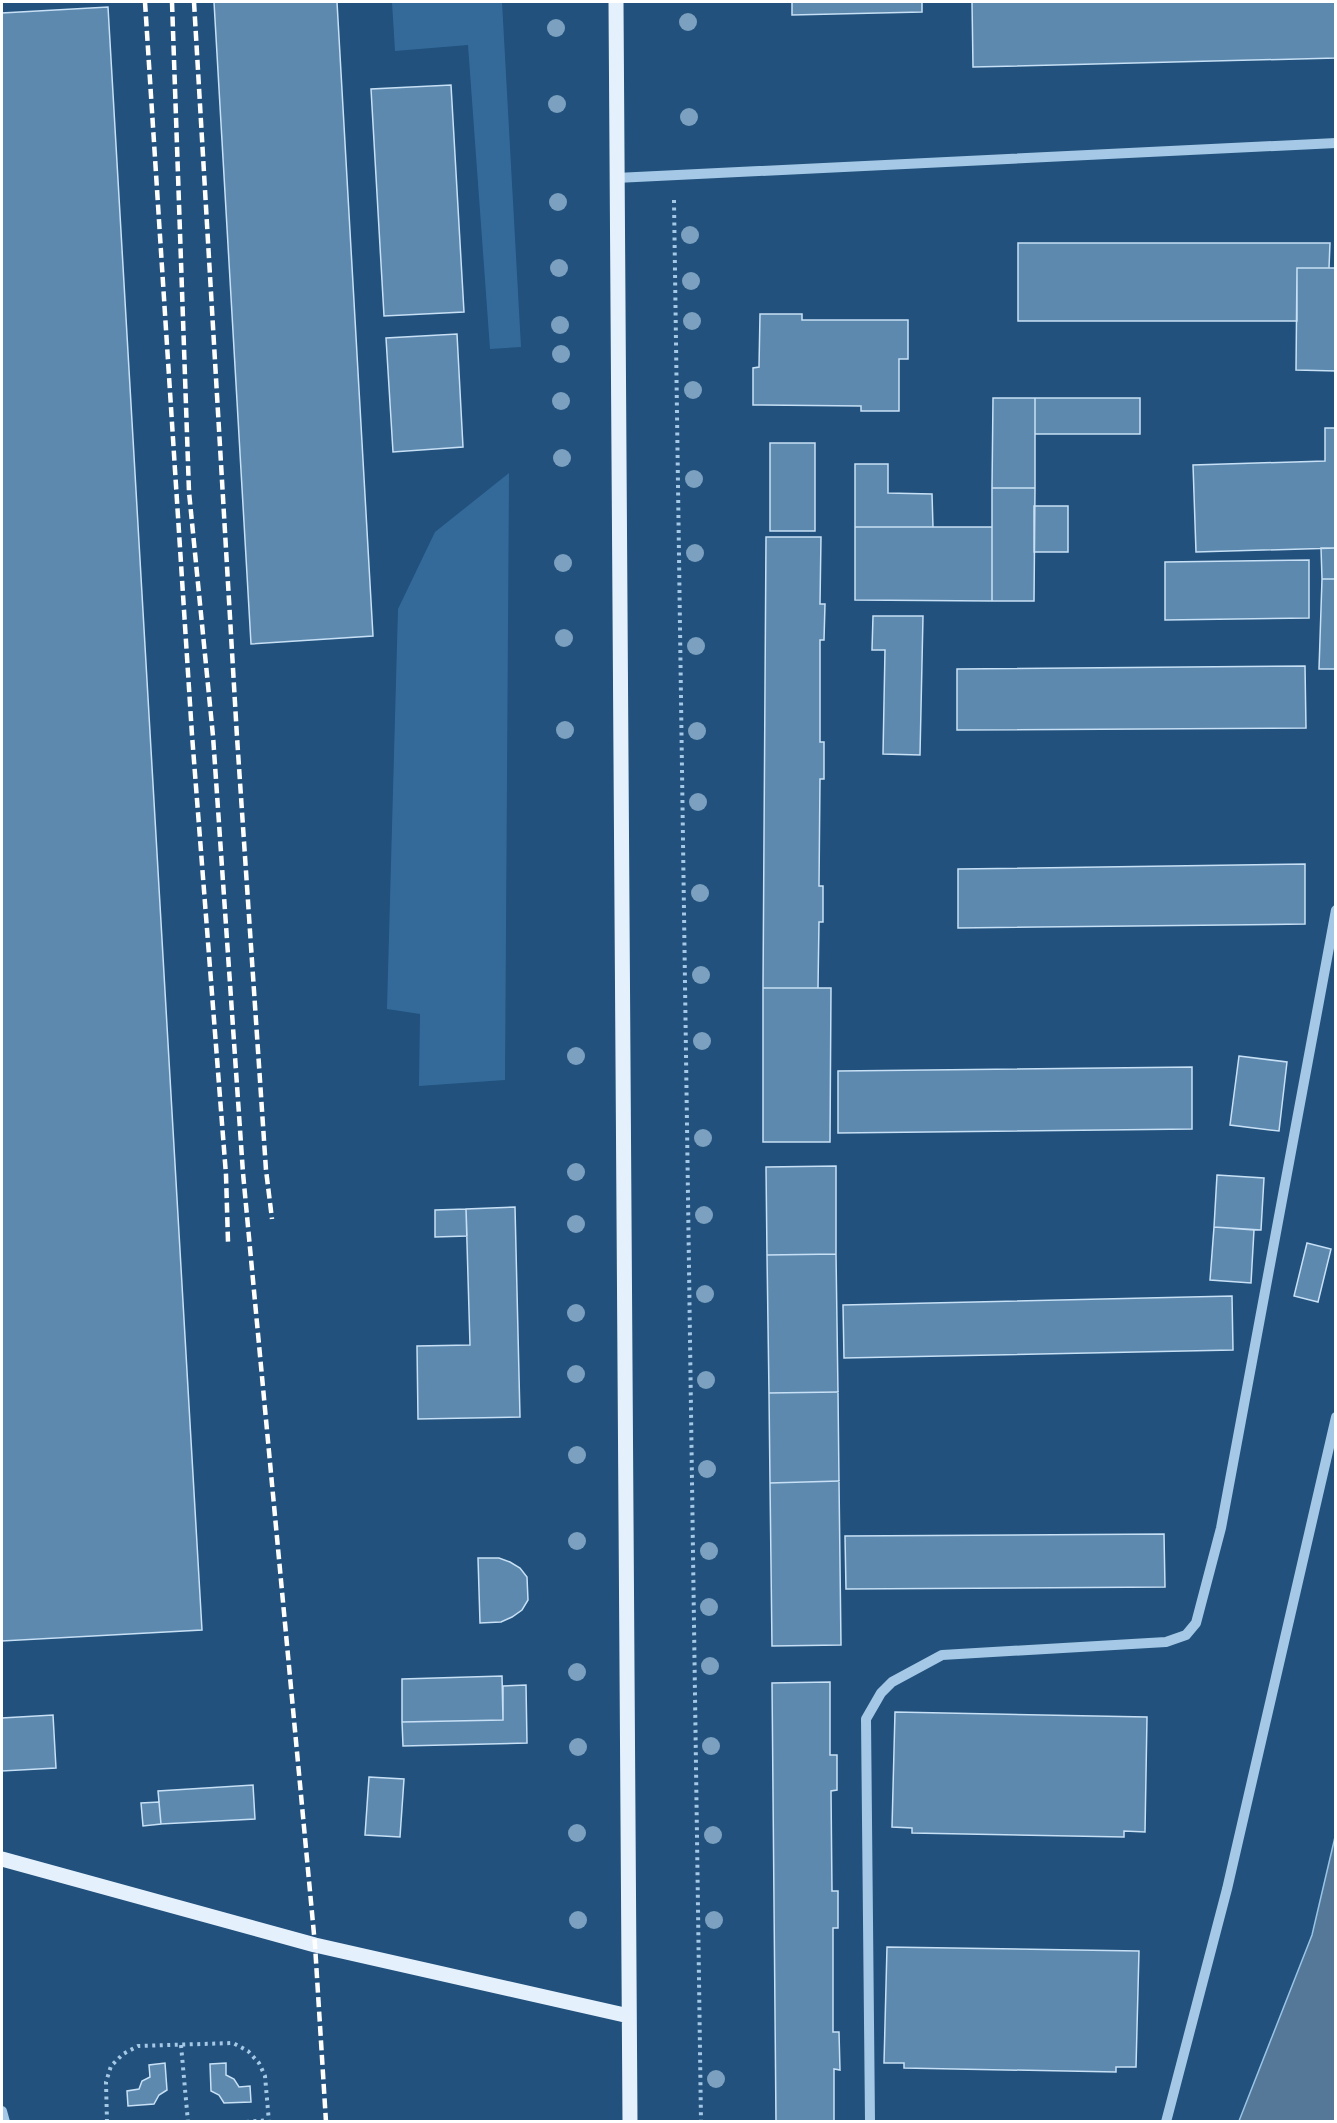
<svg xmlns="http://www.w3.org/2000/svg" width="1337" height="2123" viewBox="0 0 1337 2123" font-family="'Roboto Condensed',sans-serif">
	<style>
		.green { fill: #346a9a }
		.water { fill: #557898; stroke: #97c4e7; stroke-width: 1.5 }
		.building { fill: #5e89af; stroke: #c7e0f5; stroke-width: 1.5 }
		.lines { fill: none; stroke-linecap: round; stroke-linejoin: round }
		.path { stroke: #a4c8e6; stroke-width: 4; stroke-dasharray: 3 4.5; stroke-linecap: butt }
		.minor { stroke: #a4c8e6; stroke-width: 10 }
		.major { stroke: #e5f0fd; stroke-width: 15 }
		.rail { stroke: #fff; stroke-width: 4.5; stroke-dasharray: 10 4.5; stroke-linecap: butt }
		.tree { fill: #7ca0bf }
	</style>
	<rect width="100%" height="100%" fill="#21517c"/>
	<path class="green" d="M392 2H502L521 347 490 349 468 45 395 51Z
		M509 473 505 1080 419 1086 420 1014 387 1009 398 609 435 532Z"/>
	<path class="water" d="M1335 1837V2121H1239L1312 1935Z"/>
	<path class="building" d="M214 2H337L373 636 251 644Z
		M792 2H922V12L792 15Z
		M972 2H1336V58L973 67Z
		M108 7 202 1630 2 1641V13Z
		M451 85 464 312 384 316 371 89Z
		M1018 243H1330L1329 268H1297V321H1018Z
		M1297 268H1336V371L1296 370Z
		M760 314H802V320H908V359H899V411H861V406L753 405V368L759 367Z
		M457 334 463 447 393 452 386 338Z
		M993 398H1035V488H992Z
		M1035 398H1140V434H1035Z
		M1325 428H1336V548L1196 552 1193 465 1325 461Z
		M770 443H815V531H770Z
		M855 464H888V493L932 494 933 527H855Z
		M992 488H1035L1034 601H992Z
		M1034 506H1068V552H1034Z
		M855 527H992V601L855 600Z
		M766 537H821L820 604H825L824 640H820V742H824V779H820L819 886H823V922H819L818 988H763Z
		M1321 548H1336V579H1322Z
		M1309 560V618L1165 620V562Z
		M1322 579H1336V669H1319Z
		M873 616H923L920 755 883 754 885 650H872Z
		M1305 666 1306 728 957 730V669Z
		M1305 864V924L958 928V869Z
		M763 988H831L830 1142H763Z
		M1239 1056 1287 1062 1279 1131 1230 1125Z
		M1192 1067V1129L838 1133V1071Z
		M836 1166V1254L767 1255 766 1167Z
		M1217 1175 1264 1178 1261 1230 1214 1227Z
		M515 1207 520 1417 418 1419 417 1346 470 1345 466 1209Z
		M466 1209 467 1236 435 1237V1210Z
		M1214 1227 1254 1230 1251 1283 1210 1280Z
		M1307 1243 1331 1249 1318 1302 1294 1296Z
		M836 1254 838 1392 769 1393 767 1255Z
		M1232 1296 1233 1350 844 1358 843 1305Z
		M838 1392 839 1481 770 1483 769 1393Z
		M839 1481 841 1645 772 1646 770 1483Z
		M1164 1534 1165 1587 846 1589 845 1536Z
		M478 1558H499L510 1562 520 1568 527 1577 528 1600 522 1610 512 1617 501 1622 480 1623Z
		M502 1676 503 1720 402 1722V1679Z
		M830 1682V1755H837V1790L831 1791 832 1891H838V1928H833V2032H839L840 2070 834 2069V2122H776L772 1683Z
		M526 1685 527 1743 403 1746 402 1722 503 1720V1686Z
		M895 1712 1147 1717 1145 1832 1124 1831V1837L912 1833V1828L892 1827Z
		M53 1715 56 1768 2 1771V1718Z
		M369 1777 404 1779 400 1837 365 1835Z
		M253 1785 255 1819 161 1824 158 1791Z
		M159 1802 161 1824 143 1826 141 1803Z
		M887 1947 1139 1951 1136 2067H1116V2072L904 2068V2063H884Z
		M165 2063 167 2090 159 2095 154 2104 128 2106 127 2091 139 2089 142 2081 150 2077 149 2065Z
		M226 2063V2075L234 2079 239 2087 250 2086 251 2102 224 2103 219 2095 211 2091 210 2064Z"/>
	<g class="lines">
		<path class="path" d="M674 200 701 2122
			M181 2045 188 2122
			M107 2122 106 2082 111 2066 123 2054 138 2046 233 2043 248 2051 259 2063 265 2076 269 2122
			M246 2122 268 2120"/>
		<path class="minor" d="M616 178 1336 143
			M2 2111 5 2122
			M870 2122 866 1719 881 1693 892 1682 942 1655 1166 1642 1186 1635 1196 1623 1221 1528 1336 910
			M1166 2122 1227 1889 1336 1417"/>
		<path class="major" d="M616 2 630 2122
			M2 1859 315 1945 629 2016"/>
		<path class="rail" d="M145 2 192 735 226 1175 228 1242
			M172 2 189 492 213 736 243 1173 315 1945 326 2122
			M194 2 237 737 266 1170 272 1219"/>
	</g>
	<g class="tree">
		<circle cx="688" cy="22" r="9"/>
		<circle cx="556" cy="28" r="9"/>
		<circle cx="557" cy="104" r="9"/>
		<circle cx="689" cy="117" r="9"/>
		<circle cx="558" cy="202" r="9"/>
		<circle cx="690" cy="235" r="9"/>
		<circle cx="559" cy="268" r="9"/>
		<circle cx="691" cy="281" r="9"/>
		<circle cx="692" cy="321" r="9"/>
		<circle cx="560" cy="325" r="9"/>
		<circle cx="561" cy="354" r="9"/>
		<circle cx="693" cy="390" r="9"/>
		<circle cx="561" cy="401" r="9"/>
		<circle cx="562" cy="458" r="9"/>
		<circle cx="694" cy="479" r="9"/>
		<circle cx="695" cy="553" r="9"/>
		<circle cx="563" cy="563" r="9"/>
		<circle cx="564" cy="638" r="9"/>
		<circle cx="696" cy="646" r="9"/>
		<circle cx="565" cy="730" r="9"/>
		<circle cx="697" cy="731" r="9"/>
		<circle cx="698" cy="802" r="9"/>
		<circle cx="700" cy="893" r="9"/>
		<circle cx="701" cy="975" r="9"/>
		<circle cx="702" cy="1041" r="9"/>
		<circle cx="576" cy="1056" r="9"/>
		<circle cx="703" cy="1138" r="9"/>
		<circle cx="576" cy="1172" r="9"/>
		<circle cx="704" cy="1215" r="9"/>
		<circle cx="576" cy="1224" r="9"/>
		<circle cx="705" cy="1294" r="9"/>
		<circle cx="576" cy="1313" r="9"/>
		<circle cx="576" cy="1374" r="9"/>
		<circle cx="706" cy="1380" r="9"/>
		<circle cx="577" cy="1455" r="9"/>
		<circle cx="707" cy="1469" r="9"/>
		<circle cx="577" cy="1541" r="9"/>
		<circle cx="709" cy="1551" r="9"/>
		<circle cx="709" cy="1607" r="9"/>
		<circle cx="710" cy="1666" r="9"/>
		<circle cx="577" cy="1672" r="9"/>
		<circle cx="711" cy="1746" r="9"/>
		<circle cx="578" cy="1747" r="9"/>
		<circle cx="577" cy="1833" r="9"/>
		<circle cx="713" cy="1835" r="9"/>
		<circle cx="578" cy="1920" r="9"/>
		<circle cx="714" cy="1920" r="9"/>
		<circle cx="716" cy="2079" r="9"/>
	</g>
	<rect width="1337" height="2123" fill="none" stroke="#ffffff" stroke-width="6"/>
</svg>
